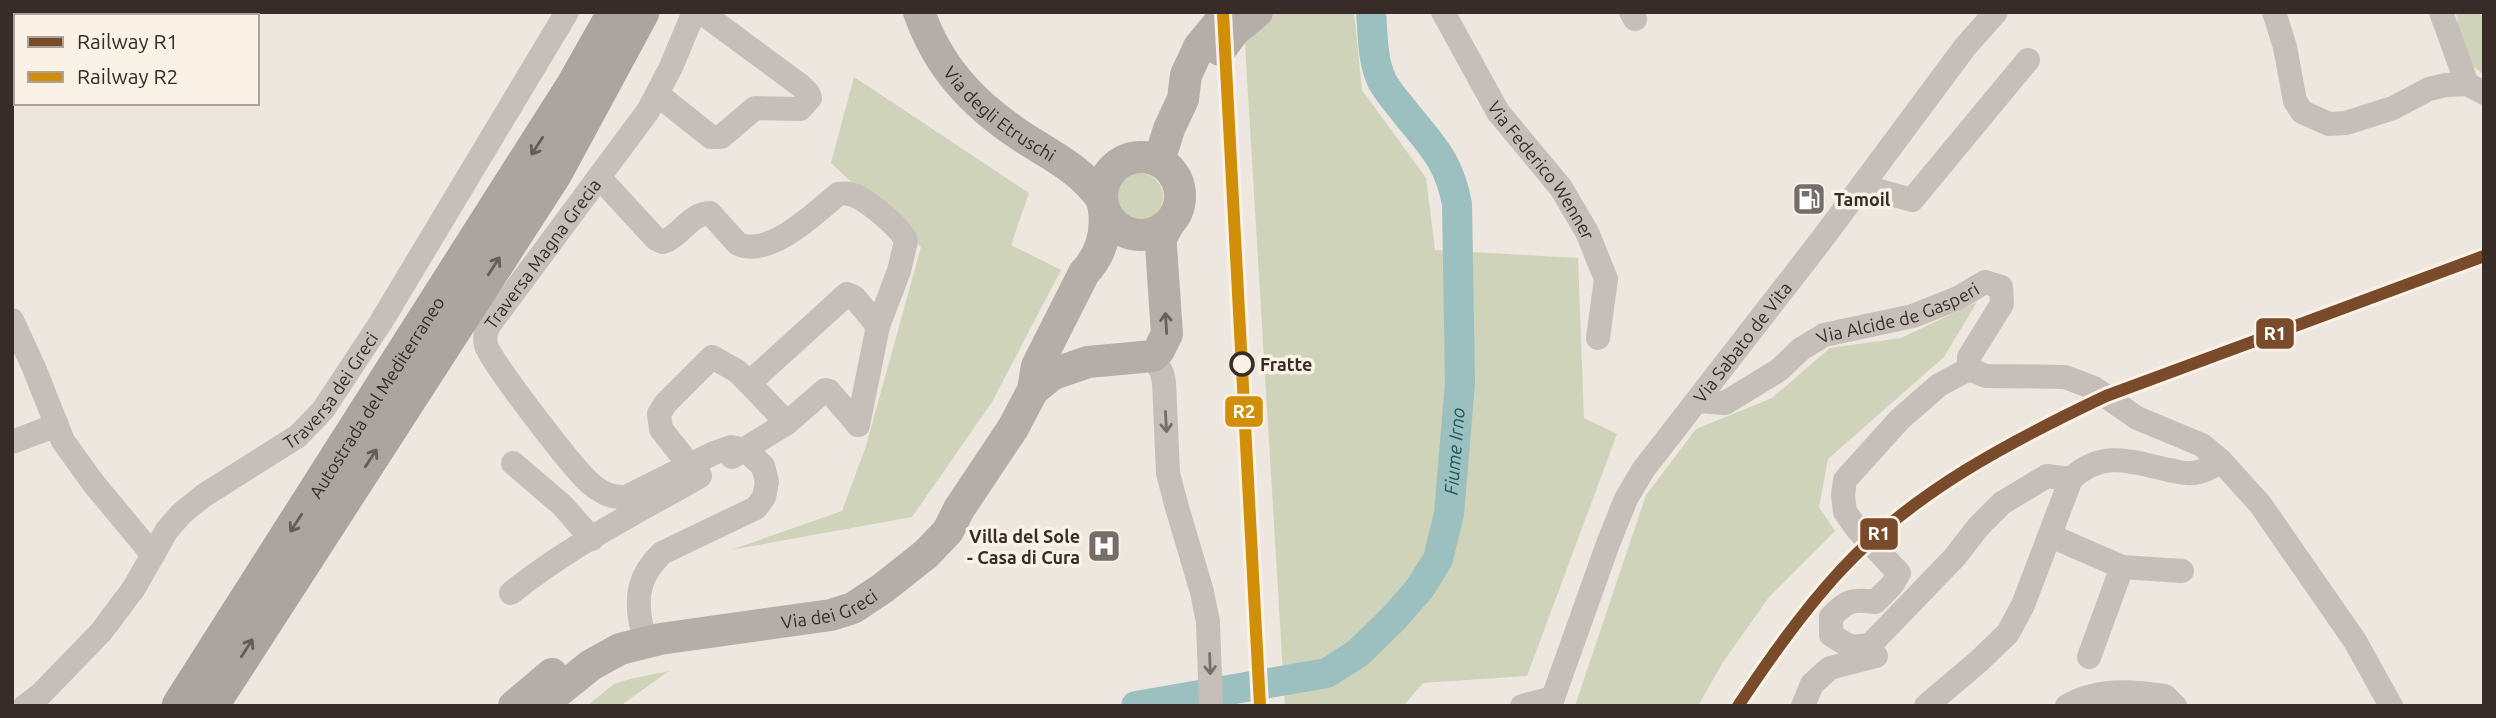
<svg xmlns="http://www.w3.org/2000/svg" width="2496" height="718" viewBox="0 0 2496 718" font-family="Ubuntu,sans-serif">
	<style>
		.green { fill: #ced3b9 }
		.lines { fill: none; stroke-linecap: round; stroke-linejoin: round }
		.river { stroke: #9bc0bf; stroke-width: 30 }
		.minor { stroke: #c6beb8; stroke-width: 24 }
		.major { stroke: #b5ada8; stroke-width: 32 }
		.highway { stroke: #aca59f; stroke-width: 37 }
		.rail-1-casing { stroke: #faf1e7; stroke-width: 18 }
		.rail-2-casing { stroke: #faf1e7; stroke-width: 18 }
		.rail-1 { stroke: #7a4b2a; stroke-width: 12 }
		.rail-2 { stroke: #d18e08; stroke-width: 12 }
		.oneway { stroke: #665c57 }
		.oneway2 { stroke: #69605b }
		.oneway3 { stroke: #776e68 }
		.stop-dot { fill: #faf1e7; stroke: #372c27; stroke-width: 3.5 }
		.labels { text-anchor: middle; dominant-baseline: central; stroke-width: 7; stroke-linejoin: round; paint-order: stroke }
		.street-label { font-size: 18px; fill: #372c27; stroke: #faf1e7 }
		.poi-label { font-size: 18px; font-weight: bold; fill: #372c27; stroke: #faf1e7; text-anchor: start }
		.stop-label { font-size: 18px; font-weight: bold; fill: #372c27; stroke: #faf1e7; text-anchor: start }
		.water-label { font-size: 19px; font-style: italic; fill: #1a575a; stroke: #faf1e7 }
		.line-badge { stroke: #faf1e7; stroke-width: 2.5 }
		.badge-label { font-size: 19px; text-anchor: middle; font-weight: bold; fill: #fff }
	</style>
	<rect width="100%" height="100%" fill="#ede7e0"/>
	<path class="green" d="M1263 12H1354L1362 90 1426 178 1435 250 1578 258 1584 418 1617 434 1527 676 1423 683 1403 706H1285L1244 28Z
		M2456 12H2484V75L2464 59Z
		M854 77 1029 193 1011 245 1061 270 992 402 912 517 731 550 842 511 866 446 921 247 831 163Z
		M1115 197a24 24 0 1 1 48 0a24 24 0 1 1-48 0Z
		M1977 302 1944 357 1828 459 1819 507 1835 531 1769 597 1723 662 1698 706H1575L1646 495 1696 429 1772 398 1830 348 1901 338Z
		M669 671 620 706H587L614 684 630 679Z"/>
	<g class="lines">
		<path class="river" id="s1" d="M1136 706 1327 673 1358 653 1394 618 1420 588 1438 559 1449 514 1460 383 1457 204C1449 162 1434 148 1408 116 1399 104 1389 94 1382 81 1372 60 1373 35 1371 12"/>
		<g class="minor">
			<path id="s2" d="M1443 12 1498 112 1561 188 1587 232 1606 279 1598 338"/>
			<path d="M1631 12 1635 19"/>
			<path d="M2274 12 2285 47 2295 101 2302 112 2329 124 2346 123 2393 108 2429 89 2446 85 2467 84"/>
			<path d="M2441 12 2467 84 2484 93"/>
			<path d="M657 94 711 137H721L755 108 800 109 810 98 808 93 801 86 701 12"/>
			<path d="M599 177 656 239 663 242C680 237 690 213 710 213L738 244C770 258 815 213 838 194 845 193 853 194 860 198 872 205 902 229 906 241L899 271 878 326 858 425"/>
			<path d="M1862 186 1912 200 2028 60"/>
			<path d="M12 320 34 368 63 441 94 484 153 555"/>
			<path d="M1153 356 1162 373 1164 382 1168 473 1176 504 1202 592 1208 622 1211 706"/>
			<path d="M1969 369 1939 385 1900 419 1845 480 1843 495 1845 512 1858 530 1899 573 1892 585 1875 602C1853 599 1847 600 1831 617V635L1851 647 1870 645 1954 558 1979 526 2002 503 2047 476 2071 479"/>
			<path id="s3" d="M1697 401 1725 403 1779 370 1801 349 1824 335 1913 316 1958 298 1985 282 2001 287 2002 304 1969 357V369L1986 376 2065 377 2094 388 2137 418 2202 445 2221 461 2260 504 2355 641 2391 706"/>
			<path d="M787 423 749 383 847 294 854 297 878 326"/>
			<path d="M12 442 57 425"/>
			<path d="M732 457 787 423 825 390 829 391 858 425"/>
			<path d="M513 463 562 505 592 539"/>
			<path d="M690 466 661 429 659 414 665 404 712 357 737 371 749 383"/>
			<path d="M2051 536 2122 567 2182 571"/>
			<path d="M511 593C569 546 636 513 700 476"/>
			<path id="s4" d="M641 624C635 595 640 574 662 553L756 508 764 497 767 482 763 466 745 450 731 447 714 453 626 497C612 498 602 493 591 484 575 471 490 361 486 345 484 337 486 330 490 324L648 111 671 67 694 12"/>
			<path d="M2089 657 2122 567"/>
			<path id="s5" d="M25 706 41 694 101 632 134 588 167 530 181 514 203 496 298 436 323 410 381 322 567 12"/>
			<path d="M1522 706 1553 698"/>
			<path id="s6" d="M1550 706 1609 541 1626 499 1643 470 1823 238 1965 47 1996 12"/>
			<path d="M1803 706 1812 684 1830 668 1876 656"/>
			<path d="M1926 706 1979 661 2008 633 2023 605 2071 479C2103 449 2132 462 2169 470 2176 471 2184 474 2191 473 2202 473 2212 467 2221 461"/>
			<path d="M2067 706C2097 688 2133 691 2165 696L2175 706"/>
		</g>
		<g class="major">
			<path id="s7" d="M919 12C938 67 973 104 1021 136 1052 156 1079 168 1102 199"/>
			<path d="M1220 50 1234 31 1257 12"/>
			<circle cx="1141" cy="196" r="39"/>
			<path d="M1159 161 1169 129 1183 99 1186 75 1199 47 1228 12"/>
			<path d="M1033 390 1053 374 1088 362 1153 356 1159 350 1167 334 1161 246V238L1168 225"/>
			<path d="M514 706 552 674"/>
			<path id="s8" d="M540 706 591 665 620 649 660 639 831 615 853 608 883 588 926 554 948 531 959 509 1013 428 1033 390 1037 366 1084 273C1101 255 1107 234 1104 210"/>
		</g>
		<g class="highway">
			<path id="s9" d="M180 706 573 88 616 12"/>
			<path d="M210 706 554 173 641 12"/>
		</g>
		<defs>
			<path id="rail-1" d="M1738 706C1769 659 1803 611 1841 570 1913 492 2011 441 2106 396L2484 256"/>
			<path id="rail-2" d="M1223 12 1260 706"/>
		</defs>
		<use href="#rail-1" class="rail-1-casing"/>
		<use href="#rail-2" class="rail-2-casing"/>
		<use href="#rail-1" class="rail-1"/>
		<use href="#rail-2" class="rail-2"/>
	</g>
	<defs><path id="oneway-shaft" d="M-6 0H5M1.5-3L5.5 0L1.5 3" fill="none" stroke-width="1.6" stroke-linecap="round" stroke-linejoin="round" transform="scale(1.75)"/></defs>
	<g class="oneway">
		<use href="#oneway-shaft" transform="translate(537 146) rotate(123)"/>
		<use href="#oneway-shaft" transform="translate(494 266) rotate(-57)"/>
		<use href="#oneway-shaft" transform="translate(371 458) rotate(-57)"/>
		<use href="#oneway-shaft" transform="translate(296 523) rotate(123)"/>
		<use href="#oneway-shaft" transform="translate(247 648) rotate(-57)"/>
	</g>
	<use class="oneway2" href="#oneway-shaft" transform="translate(1166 323) rotate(-94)"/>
	<g class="oneway3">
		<use href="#oneway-shaft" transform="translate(1166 422) rotate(87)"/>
		<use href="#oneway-shaft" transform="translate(1210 664) rotate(88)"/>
	</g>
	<defs>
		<symbol id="fuel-square" viewBox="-11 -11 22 22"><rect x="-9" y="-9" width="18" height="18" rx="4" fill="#776d68" stroke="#faf1e7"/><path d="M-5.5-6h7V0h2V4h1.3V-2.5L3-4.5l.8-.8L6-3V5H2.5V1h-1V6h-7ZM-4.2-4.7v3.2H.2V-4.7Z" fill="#fff"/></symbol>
		<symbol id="hospital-square" viewBox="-11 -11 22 22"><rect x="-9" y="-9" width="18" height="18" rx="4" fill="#776d68" stroke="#faf1e7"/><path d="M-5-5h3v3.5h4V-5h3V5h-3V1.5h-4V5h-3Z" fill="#fff"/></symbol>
	</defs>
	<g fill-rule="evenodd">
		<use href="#fuel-square" x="1790" y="180" width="38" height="38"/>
		<use href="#hospital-square" x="1085" y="527" width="38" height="38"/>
	</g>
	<circle class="stop-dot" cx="1242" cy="364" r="11"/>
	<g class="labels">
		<g class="street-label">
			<text stroke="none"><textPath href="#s7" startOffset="133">Via degli Etruschi</textPath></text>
			<text stroke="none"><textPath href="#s2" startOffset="187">Via Federico Wenner</textPath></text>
			<text stroke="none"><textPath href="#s4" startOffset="705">Traversa Magna Grecia</textPath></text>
			<text stroke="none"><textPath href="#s3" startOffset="226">Via Alcide de Gasperi</textPath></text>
			<text stroke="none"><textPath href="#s6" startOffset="416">Via Sabato de Vita</textPath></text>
			<text stroke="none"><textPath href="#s5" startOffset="446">Traversa dei Greci</textPath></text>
			<text stroke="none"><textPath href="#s9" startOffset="366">Autostrada del Mediterraneo</textPath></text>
			<text stroke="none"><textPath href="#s8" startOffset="312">Via dei Greci</textPath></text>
		</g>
		<g class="poi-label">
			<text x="1834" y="199">Tamoil</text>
			<text x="1080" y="536" text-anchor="end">Villa del Sole<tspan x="1080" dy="21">- Casa di Cura</tspan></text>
		</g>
		<g class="stop-label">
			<text x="1260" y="364">Fratte</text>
		</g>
		<g class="water-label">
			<text stroke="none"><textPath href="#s1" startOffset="464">Fiume Irno</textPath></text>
		</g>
	</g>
	<g class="line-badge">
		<rect x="2255" y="317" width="40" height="33" rx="7" fill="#7a4b2a"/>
		<rect x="1224" y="395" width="40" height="33" rx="7" fill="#d18e08"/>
		<rect x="1859" y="517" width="40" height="34" rx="7" fill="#7a4b2a"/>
	</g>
	<g class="badge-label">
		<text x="2275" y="340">R1</text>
		<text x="1244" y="418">R2</text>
		<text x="1879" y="540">R1</text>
	</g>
	<rect width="2496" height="718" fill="none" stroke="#372c27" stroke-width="28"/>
	<rect x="14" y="14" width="245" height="91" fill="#faf1e7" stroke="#aca29a" stroke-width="2"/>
	<rect x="28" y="37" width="35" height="10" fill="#7a4b2a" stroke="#aca29a" stroke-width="2"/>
	<text x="77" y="49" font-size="21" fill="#372c27">Railway R1</text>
	<rect x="28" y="72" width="35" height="10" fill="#d18e08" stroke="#aca29a" stroke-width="2"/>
	<text x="77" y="84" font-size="21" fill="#372c27">Railway R2</text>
</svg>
